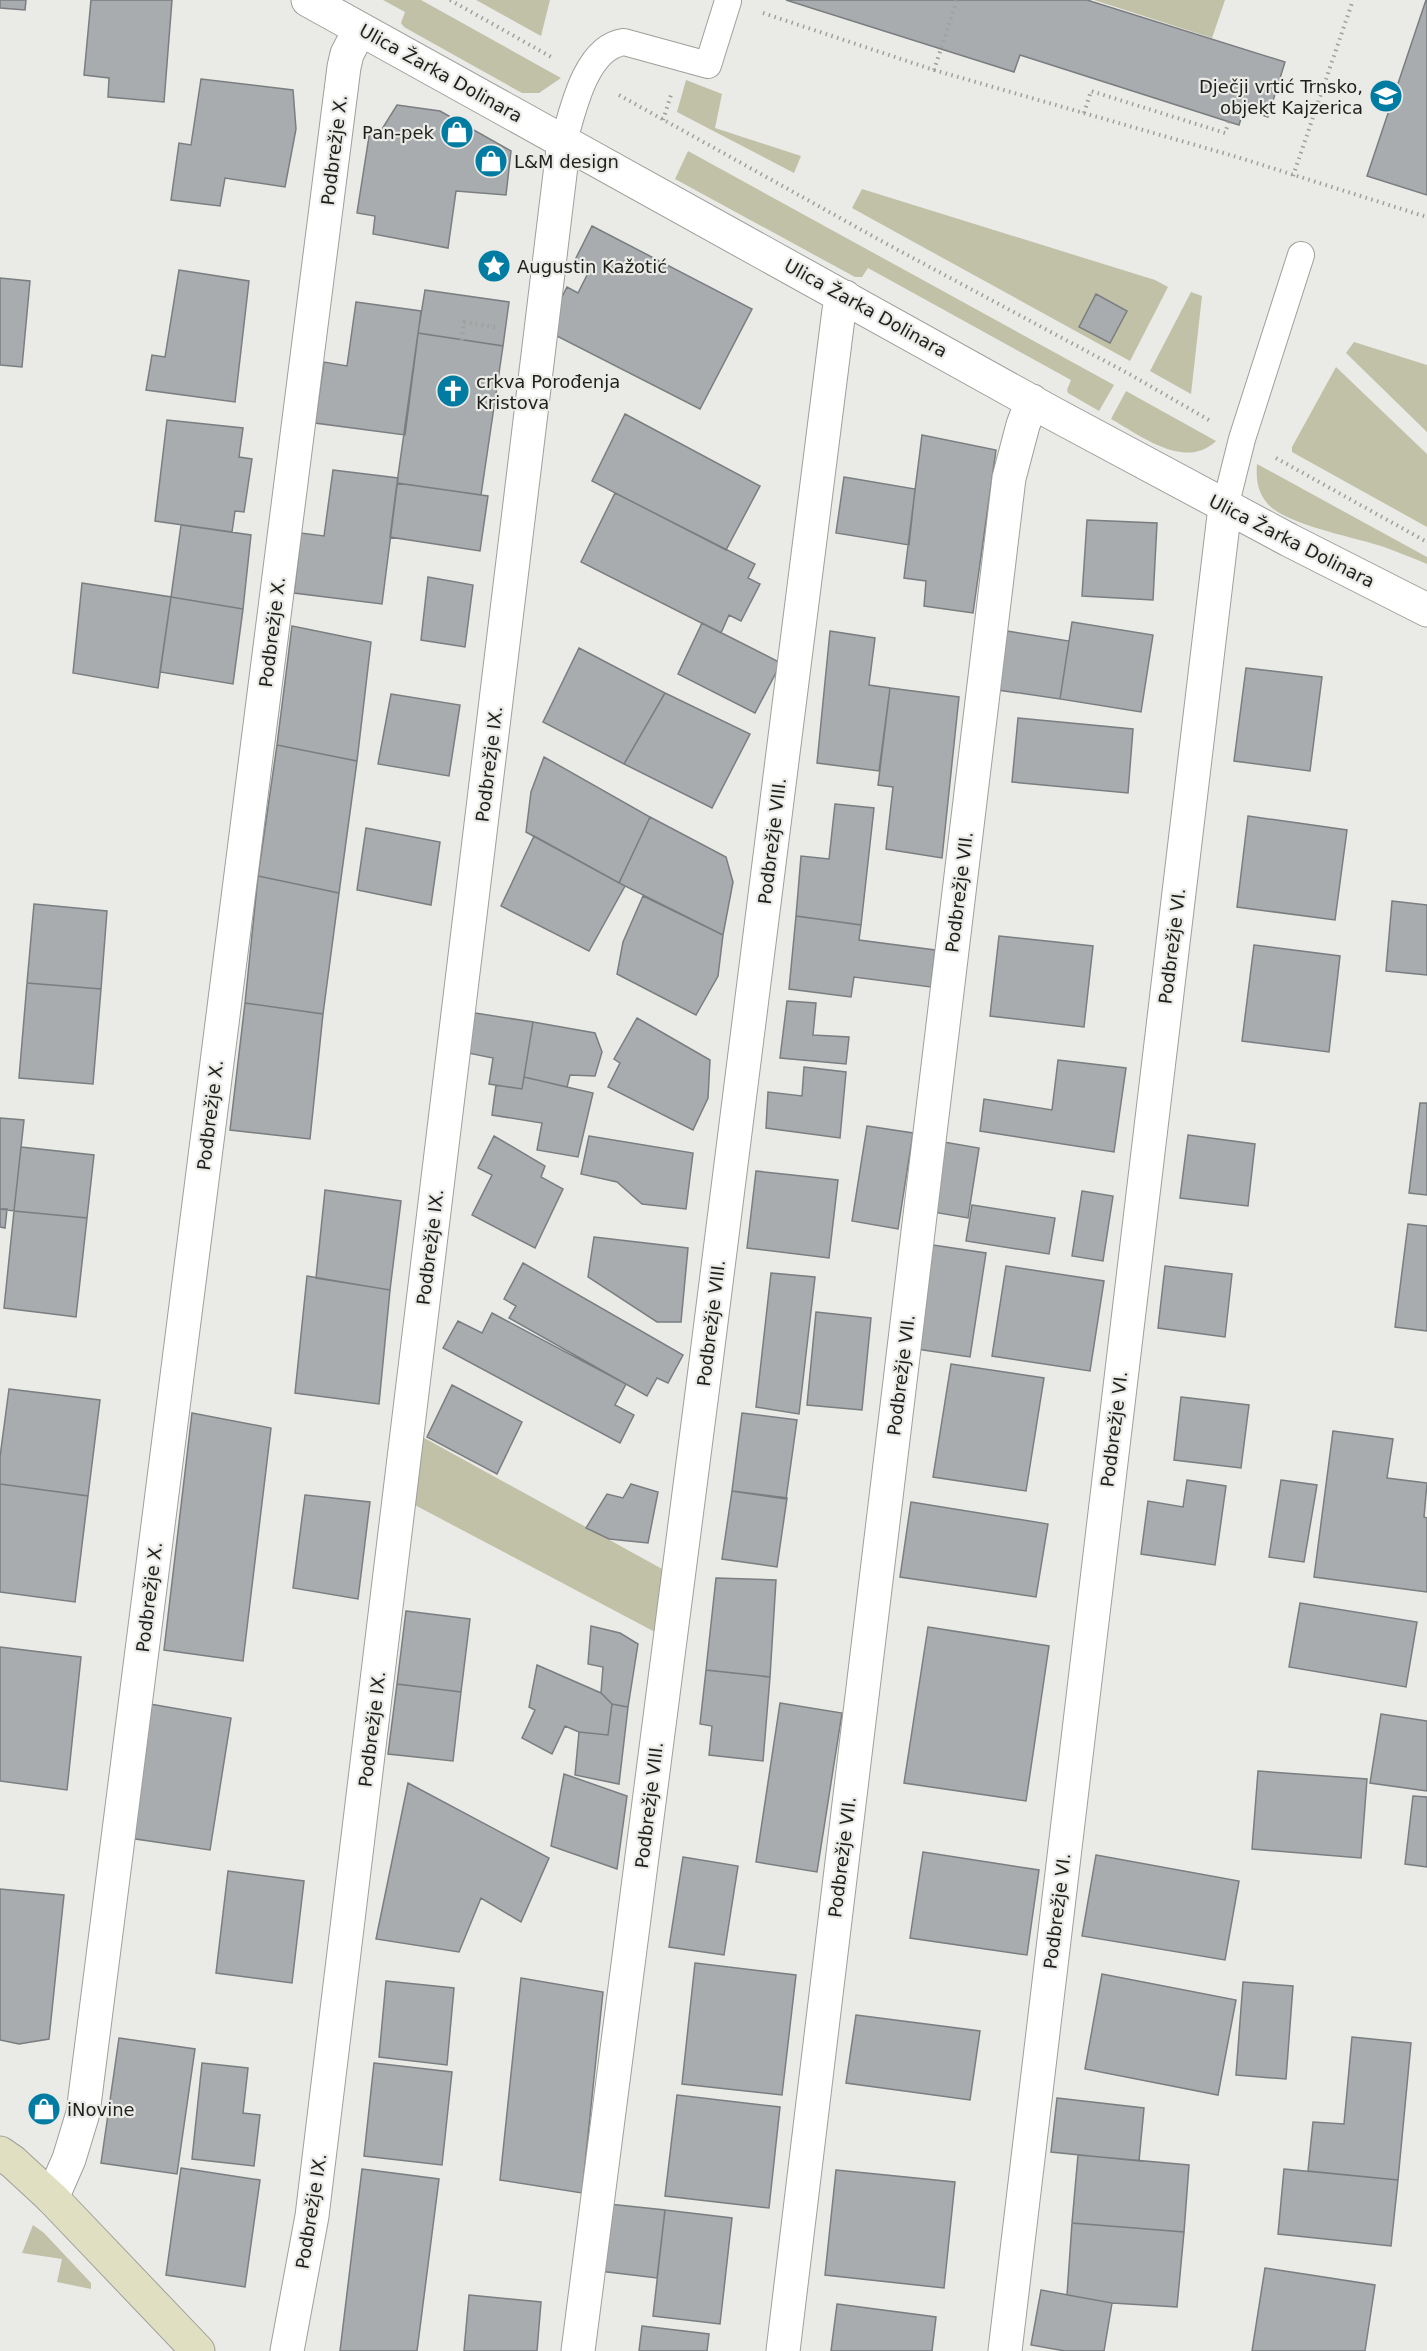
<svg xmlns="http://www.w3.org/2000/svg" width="1427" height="2351" viewBox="0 0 1427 2351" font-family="'DejaVu Sans',sans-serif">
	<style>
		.green { fill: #c1c1a7 }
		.building { fill: #a8acae; stroke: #7a7e80; stroke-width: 1.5 }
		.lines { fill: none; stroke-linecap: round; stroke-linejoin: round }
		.lane-casing { stroke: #9f9f9b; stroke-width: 28 }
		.street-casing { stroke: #9f9f9b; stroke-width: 35 }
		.secondary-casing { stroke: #9f9f9b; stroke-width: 35 }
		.path { stroke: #9f9f9c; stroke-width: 4; stroke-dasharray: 1.5 4.5; stroke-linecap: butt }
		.lane { stroke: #fff; stroke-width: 26 }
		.street { stroke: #fff; stroke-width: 33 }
		.secondary { stroke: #e1dfc1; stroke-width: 33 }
		.labels { text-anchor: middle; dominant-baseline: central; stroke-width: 4.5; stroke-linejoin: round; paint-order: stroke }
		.street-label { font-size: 18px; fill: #1f1f1e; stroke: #eaeae6 }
		.poi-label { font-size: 18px; fill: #1f1f1e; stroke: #eaeae6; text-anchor: start }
	</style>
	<rect width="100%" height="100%" fill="#eaeae6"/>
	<path class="green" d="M383 0H421L561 78 539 93H522L404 27 401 23 405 12Z
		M476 0H550L541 36Z
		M1094 0H1225L1212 38Z
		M686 80 722 94 715 128 801 156 794 173 677 112Z
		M688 151 1114 385 1099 411 1068 393 1067 390 1071 380 868 268 862 277H855L675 179Z
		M862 189 1155 280 1168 287 1130 361 852 208Z
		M1191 292 1202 296 1191 394 1150 371Z
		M1354 342 1427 365V432L1346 353Z
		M1336 367 1427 454V527L1292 452V447Z
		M1126 391 1216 441C1185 471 1140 435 1111 419Z
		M1257 464 1427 557V564C1413 558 1398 552 1384 547 1355 537 1285 525 1267 503 1257 491 1256 478 1257 464Z
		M417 1434 664 1570 655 1632 411 1503Z
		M33 2225 44 2233 91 2283V2289L57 2282 62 2259 22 2253Z"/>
	<path class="building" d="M0 0H26L25 10 0 8Z
		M91 0H172L164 102 108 97 109 78 84 75Z
		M786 0H1087L1285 62 1268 117 1244 109 1239 125 1020 55 1014 72Z
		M1426 0H1427V195L1367 176Z
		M201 79 293 90 296 129 285 187 225 178 220 206 171 200 179 143 191 145Z
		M397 105 440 111 511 151 506 195 456 191 448 248 373 234 375 216 357 213 370 130 379 134Z
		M592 226 752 309 700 409 545 330 567 287 578 293 589 271 573 264Z
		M179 270 249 281 235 402 146 390 152 355 165 357Z
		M0 278 30 281 22 367 0 365Z
		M425 290 509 302 503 346 418 333Z
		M1096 294 1127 311 1110 343 1079 327Z
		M356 302 421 311 405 435 315 423 324 362 347 366Z
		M418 333 503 346 481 495 397 483Z
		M625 414 760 486 726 550 592 481Z
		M167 420 243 428 239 457 252 459 244 512 235 511 232 532 155 521Z
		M922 435 996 450 973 613 924 606 926 581 904 578Z
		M333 470 398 478 382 604 294 593 301 533 324 536Z
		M844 477 915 489 909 545 836 533Z
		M397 483 488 496 480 551 390 537Z
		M615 493 755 564 748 578 760 584 741 621 729 615 721 633 581 562Z
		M1087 520 1157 523 1153 600 1082 596Z
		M181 525 251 535 243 609 171 597Z
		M428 577 473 585 465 647 421 640Z
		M82 583 171 597 158 688 73 673Z
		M171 597 243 609 233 684 160 672Z
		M1072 622 1153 635 1141 712 1060 699Z
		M702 623 781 663 755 713 678 674Z
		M292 626 371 642 357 761 277 745Z
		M830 631 875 638 869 685 890 688 879 771 817 763Z
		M1007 631 1069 641 1060 699 998 690Z
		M579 648 665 693 624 764 543 722Z
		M1246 668 1322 677 1310 771 1234 761Z
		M890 688 959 697 942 858 886 849 893 787 878 785Z
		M665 693 750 734 712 808 624 764Z
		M391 694 460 705 449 776 378 764Z
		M1018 718 1133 729 1128 793 1012 782Z
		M277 745 357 761 339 893 258 876Z
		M544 757 650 817 619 883 526 832 531 792Z
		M835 804 874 808 861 925 796 916 801 856 829 859Z
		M1248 816 1347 830 1335 920 1237 907Z
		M650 817 726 857 733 882 723 935 619 883Z
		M366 828 440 842 431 905 357 890Z
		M534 836 625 886 589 951 501 906Z
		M258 876 339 893 323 1014 245 1003Z
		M643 896 723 935 718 976 696 1015 617 974 623 942Z
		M1392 901 1427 905V975L1386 971Z
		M34 904 107 911 101 989 27 983Z
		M796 916 861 925 859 940 935 950 931 987 854 977 851 997 789 989Z
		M999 936 1093 946 1084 1027 990 1016Z
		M1254 945 1340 956 1329 1052 1242 1041Z
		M27 983 101 989 93 1084 19 1078Z
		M787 1001 816 1003 813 1035 849 1037 846 1064 780 1058Z
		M245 1003 323 1014 310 1139 230 1130Z
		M475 1013 533 1022 522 1089 489 1084 493 1058 468 1053Z
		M637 1018 710 1060 708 1098 693 1130 608 1087 620 1063 614 1059Z
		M533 1022 595 1033 602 1052 595 1076 570 1075 567 1087 524 1077Z
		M1058 1060 1126 1068 1114 1152 980 1131 984 1099 1052 1110Z
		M804 1067 846 1072 840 1138 766 1128 768 1092 802 1096Z
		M524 1077 593 1093 578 1157 537 1150 542 1123 492 1115 496 1085 522 1089Z
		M1420 1103H1427V1195L1409 1193Z
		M0 1118 24 1120 14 1211 0 1209Z
		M867 1126 913 1133 898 1229 852 1221Z
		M1188 1135 1255 1144 1248 1206 1180 1198Z
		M494 1136 545 1166 541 1177 563 1189 535 1248 472 1215 492 1175 478 1168Z
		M589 1136 693 1153 686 1209 642 1204 617 1182 581 1174Z
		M932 1140 979 1148 968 1218 921 1210Z
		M21 1147 94 1155 87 1218 14 1211Z
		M756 1171 838 1180 829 1258 747 1248Z
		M325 1190 401 1201 390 1290 316 1278Z
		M1082 1191 1113 1196 1103 1261 1072 1256Z
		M972 1205 1055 1218 1049 1254 966 1241Z
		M0 1209H7L5 1228 0 1227Z
		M14 1211 87 1218 76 1317 4 1308Z
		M1408 1224 1427 1226V1331L1395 1327Z
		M594 1237 688 1248 681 1322H657L588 1277Z
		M926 1244 986 1253 970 1357 910 1348Z
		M523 1263 683 1355 668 1383 657 1378 647 1396 509 1318 516 1306 504 1299Z
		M1006 1266 1104 1281 1090 1371 992 1356Z
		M1165 1266 1232 1274 1225 1337 1158 1328Z
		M771 1273 815 1277 799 1414 756 1407Z
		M307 1276 390 1290 379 1404 295 1393Z
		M816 1312 871 1318 862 1410 807 1405Z
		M492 1313 626 1384 615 1405 634 1415 620 1443 443 1348 458 1321 482 1333Z
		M951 1364 1044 1378 1026 1491 933 1477Z
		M452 1385 522 1422 497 1474 427 1437Z
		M9 1389 100 1400 88 1496 0 1484V1457Z
		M1181 1397 1249 1405 1241 1468 1174 1460Z
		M192 1413 271 1428 243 1661 164 1650Z
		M742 1413 797 1420 786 1499 732 1491Z
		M1333 1431 1393 1439 1387 1478 1427 1483 1424 1517 1427 1518V1592L1314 1577Z
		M1187 1480 1226 1486 1215 1565 1141 1554 1148 1501 1183 1507Z
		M1281 1480 1317 1485 1304 1562 1269 1557Z
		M0 1484 88 1496 75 1602 0 1592Z
		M631 1484 658 1492 648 1543 609 1539 586 1528 607 1494 623 1498Z
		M732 1491 787 1498 777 1567 722 1559Z
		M305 1495 370 1502 358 1599 293 1588Z
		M911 1502 1048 1524 1036 1597 900 1577Z
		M716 1578 776 1580 770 1677 706 1670Z
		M1300 1603 1417 1622 1406 1687 1289 1667Z
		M406 1611 470 1619 461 1692 397 1684Z
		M591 1626 620 1633 638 1644 628 1707 612 1704 601 1693 603 1667 588 1664Z
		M928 1627 1049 1646 1026 1801 904 1783Z
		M0 1647 81 1657 67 1790 0 1781Z
		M537 1665 601 1693 612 1704 608 1735 579 1732 565 1726 552 1754 522 1738 535 1710 529 1707Z
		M706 1670 770 1677 763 1761 709 1755 712 1726 700 1724Z
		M397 1684 461 1692 453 1761 388 1754Z
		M780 1703 842 1713 817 1872 756 1862Z
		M150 1704 231 1718 210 1850 129 1838Z
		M612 1704 628 1707 619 1784 575 1775 579 1732 608 1735Z
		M1381 1714 1427 1721V1791L1370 1783Z
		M1258 1771 1367 1779 1361 1858 1252 1849Z
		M564 1774 627 1796 617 1869 551 1846Z
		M408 1783 549 1858 521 1922 481 1898 459 1952 376 1939Z
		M1413 1796 1427 1797V1867L1405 1864Z
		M923 1852 1039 1870 1027 1955 910 1938Z
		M1096 1855 1239 1881 1225 1960 1082 1936Z
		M683 1857 738 1866 724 1955 669 1947Z
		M228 1871 304 1881 292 1983 216 1973Z
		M0 1889 64 1895 49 2039 19 2044 0 2040Z
		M695 1963 796 1975 782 2095 682 2084Z
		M1102 1974 1236 2000 1218 2095 1085 2069Z
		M521 1978 603 1992 582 2193 500 2180Z
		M386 1981 454 1988 447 2065 379 2057Z
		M1243 1982 1293 1986 1286 2079 1236 2075Z
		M856 2015 980 2031 970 2100 846 2083Z
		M1352 2037 1411 2043 1398 2180 1308 2171 1313 2122 1344 2124Z
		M119 2038 195 2049 177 2174 101 2163Z
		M202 2063 248 2068 243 2113 260 2115 254 2166 192 2159Z
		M374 2063 452 2072 442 2165 364 2156Z
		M677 2095 780 2107 769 2208 665 2196Z
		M43 2098 55 2108 45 2121 33 2110Z
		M1057 2098 1144 2108 1139 2161 1051 2152Z
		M1078 2155 1189 2165 1184 2232 1072 2223Z
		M181 2168 260 2180 245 2287 166 2275Z
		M362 2169 439 2179 417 2351H340Z
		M1284 2169 1398 2180 1391 2246 1278 2234Z
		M836 2170 955 2182 944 2288 825 2275Z
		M599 2203 665 2210 657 2278 591 2270Z
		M665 2210 732 2218 720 2324 653 2316Z
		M1072 2223 1184 2232 1177 2307 1112 2303 1067 2295Z
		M1265 2268 1375 2285 1365 2351H1252Z
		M1041 2290 1112 2303 1104 2351H1065L1031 2345Z
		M469 2295 541 2302 537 2351H464Z
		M837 2304 936 2317 932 2351H831Z
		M642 2326 709 2334 707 2351H639Z"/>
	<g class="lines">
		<defs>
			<path id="lane" d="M564 141C573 109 586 47 624 42L708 65 728 1
				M1225 507 1242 439 1301 255"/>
			<path id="street" d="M308 0 1054 414 1289 540 1427 610
				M52 2198 69 2159 83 2113 344 67 347 54 360 29
				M287 2351 312 2216 564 141
				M578 2351 706 1362 839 310 845 297
				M783 2351 1009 478 1023 425 1032 401
				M1005 2351 1225 507"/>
			<path id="secondary" d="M0 2153 13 2162 52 2198 198 2351"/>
		</defs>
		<use href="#lane" class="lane-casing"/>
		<use href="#street" class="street-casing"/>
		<use href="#secondary" class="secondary-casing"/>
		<path class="path" d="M450 0 553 58
			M763 13 934 70 957 0
			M934 70 1237 157 1427 217
			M619 95 885 243 1131 375 1209 420
			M1084 113 1091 91 1225 133 1229 121
			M663 120 671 95
			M1293 176 1353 0
			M462 340 464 322 499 328
			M1276 458 1427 542"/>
		<use href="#lane" class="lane"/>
		<use href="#street" class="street"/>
		<use href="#secondary" class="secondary"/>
	</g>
	<defs>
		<symbol id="school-disc" viewBox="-11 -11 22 22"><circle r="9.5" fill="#007ca3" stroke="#eaeae6"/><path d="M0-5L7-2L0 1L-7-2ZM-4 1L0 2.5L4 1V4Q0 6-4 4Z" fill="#fff"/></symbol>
		<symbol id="shop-disc" viewBox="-11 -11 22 22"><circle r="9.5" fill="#007ca3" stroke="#eaeae6"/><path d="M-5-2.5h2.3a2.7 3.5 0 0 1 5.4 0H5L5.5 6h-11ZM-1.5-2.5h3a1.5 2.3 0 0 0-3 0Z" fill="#fff"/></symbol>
		<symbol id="sight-disc" viewBox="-11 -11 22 22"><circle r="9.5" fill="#007ca3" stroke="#eaeae6"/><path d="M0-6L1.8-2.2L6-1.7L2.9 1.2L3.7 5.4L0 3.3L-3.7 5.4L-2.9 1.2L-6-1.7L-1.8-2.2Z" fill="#fff"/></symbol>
		<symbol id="church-disc" viewBox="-11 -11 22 22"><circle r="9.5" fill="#007ca3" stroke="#eaeae6"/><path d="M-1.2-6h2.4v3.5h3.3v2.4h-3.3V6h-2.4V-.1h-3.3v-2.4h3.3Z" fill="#fff"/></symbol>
	</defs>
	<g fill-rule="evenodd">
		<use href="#school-disc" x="1367" y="77" width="38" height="38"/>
		<use href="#shop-disc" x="438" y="113" width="38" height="38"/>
		<use href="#shop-disc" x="472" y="142" width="38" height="38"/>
		<use href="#sight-disc" x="475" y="247" width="38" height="38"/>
		<use href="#church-disc" x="434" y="372" width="38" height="38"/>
		<use href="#shop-disc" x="25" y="2090" width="38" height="38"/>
	</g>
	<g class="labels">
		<g class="street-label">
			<text transform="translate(441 73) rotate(29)">Ulica Žarka Dolinara</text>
			<text transform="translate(334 150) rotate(-83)">Podbrežje X.</text>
			<text transform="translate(866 308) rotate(29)">Ulica Žarka Dolinara</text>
			<text transform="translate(1292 541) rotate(27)">Ulica Žarka Dolinara</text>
			<text transform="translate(272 632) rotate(-83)">Podbrežje X.</text>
			<text transform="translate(489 764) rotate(-83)">Podbrežje IX.</text>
			<text transform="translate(772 841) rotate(-83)">Podbrežje VIII.</text>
			<text transform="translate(959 892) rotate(-83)">Podbrežje VII.</text>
			<text transform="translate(1172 946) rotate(-83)">Podbrežje VI.</text>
			<text transform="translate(210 1115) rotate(-83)">Podbrežje X.</text>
			<text transform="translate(430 1247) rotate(-83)">Podbrežje IX.</text>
			<text transform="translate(711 1323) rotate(-83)">Podbrežje VIII.</text>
			<text transform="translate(901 1375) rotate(-83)">Podbrežje VII.</text>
			<text transform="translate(1114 1429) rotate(-83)">Podbrežje VI.</text>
			<text transform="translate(149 1597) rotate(-83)">Podbrežje X.</text>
			<text transform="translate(372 1729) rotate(-83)">Podbrežje IX.</text>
			<text transform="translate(649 1805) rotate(-83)">Podbrežje VIII.</text>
			<text transform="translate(842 1857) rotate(-83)">Podbrežje VII.</text>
			<text transform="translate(1057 1911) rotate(-83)">Podbrežje VI.</text>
			<text transform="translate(311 2211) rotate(-81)">Podbrežje IX.</text>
		</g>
		<g class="poi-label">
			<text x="1363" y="86" text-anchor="end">Dječji vrtić Trnsko,<tspan x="1363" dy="21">objekt Kajzerica</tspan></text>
			<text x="434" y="132" text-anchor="end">Pan-pek</text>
			<text x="514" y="161">L&amp;M design</text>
			<text x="517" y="266">Augustin Kažotić</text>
			<text x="476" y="381">crkva Porođenja<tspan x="476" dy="21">Kristova</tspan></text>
			<text x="67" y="2109">iNovine</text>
		</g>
	</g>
</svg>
